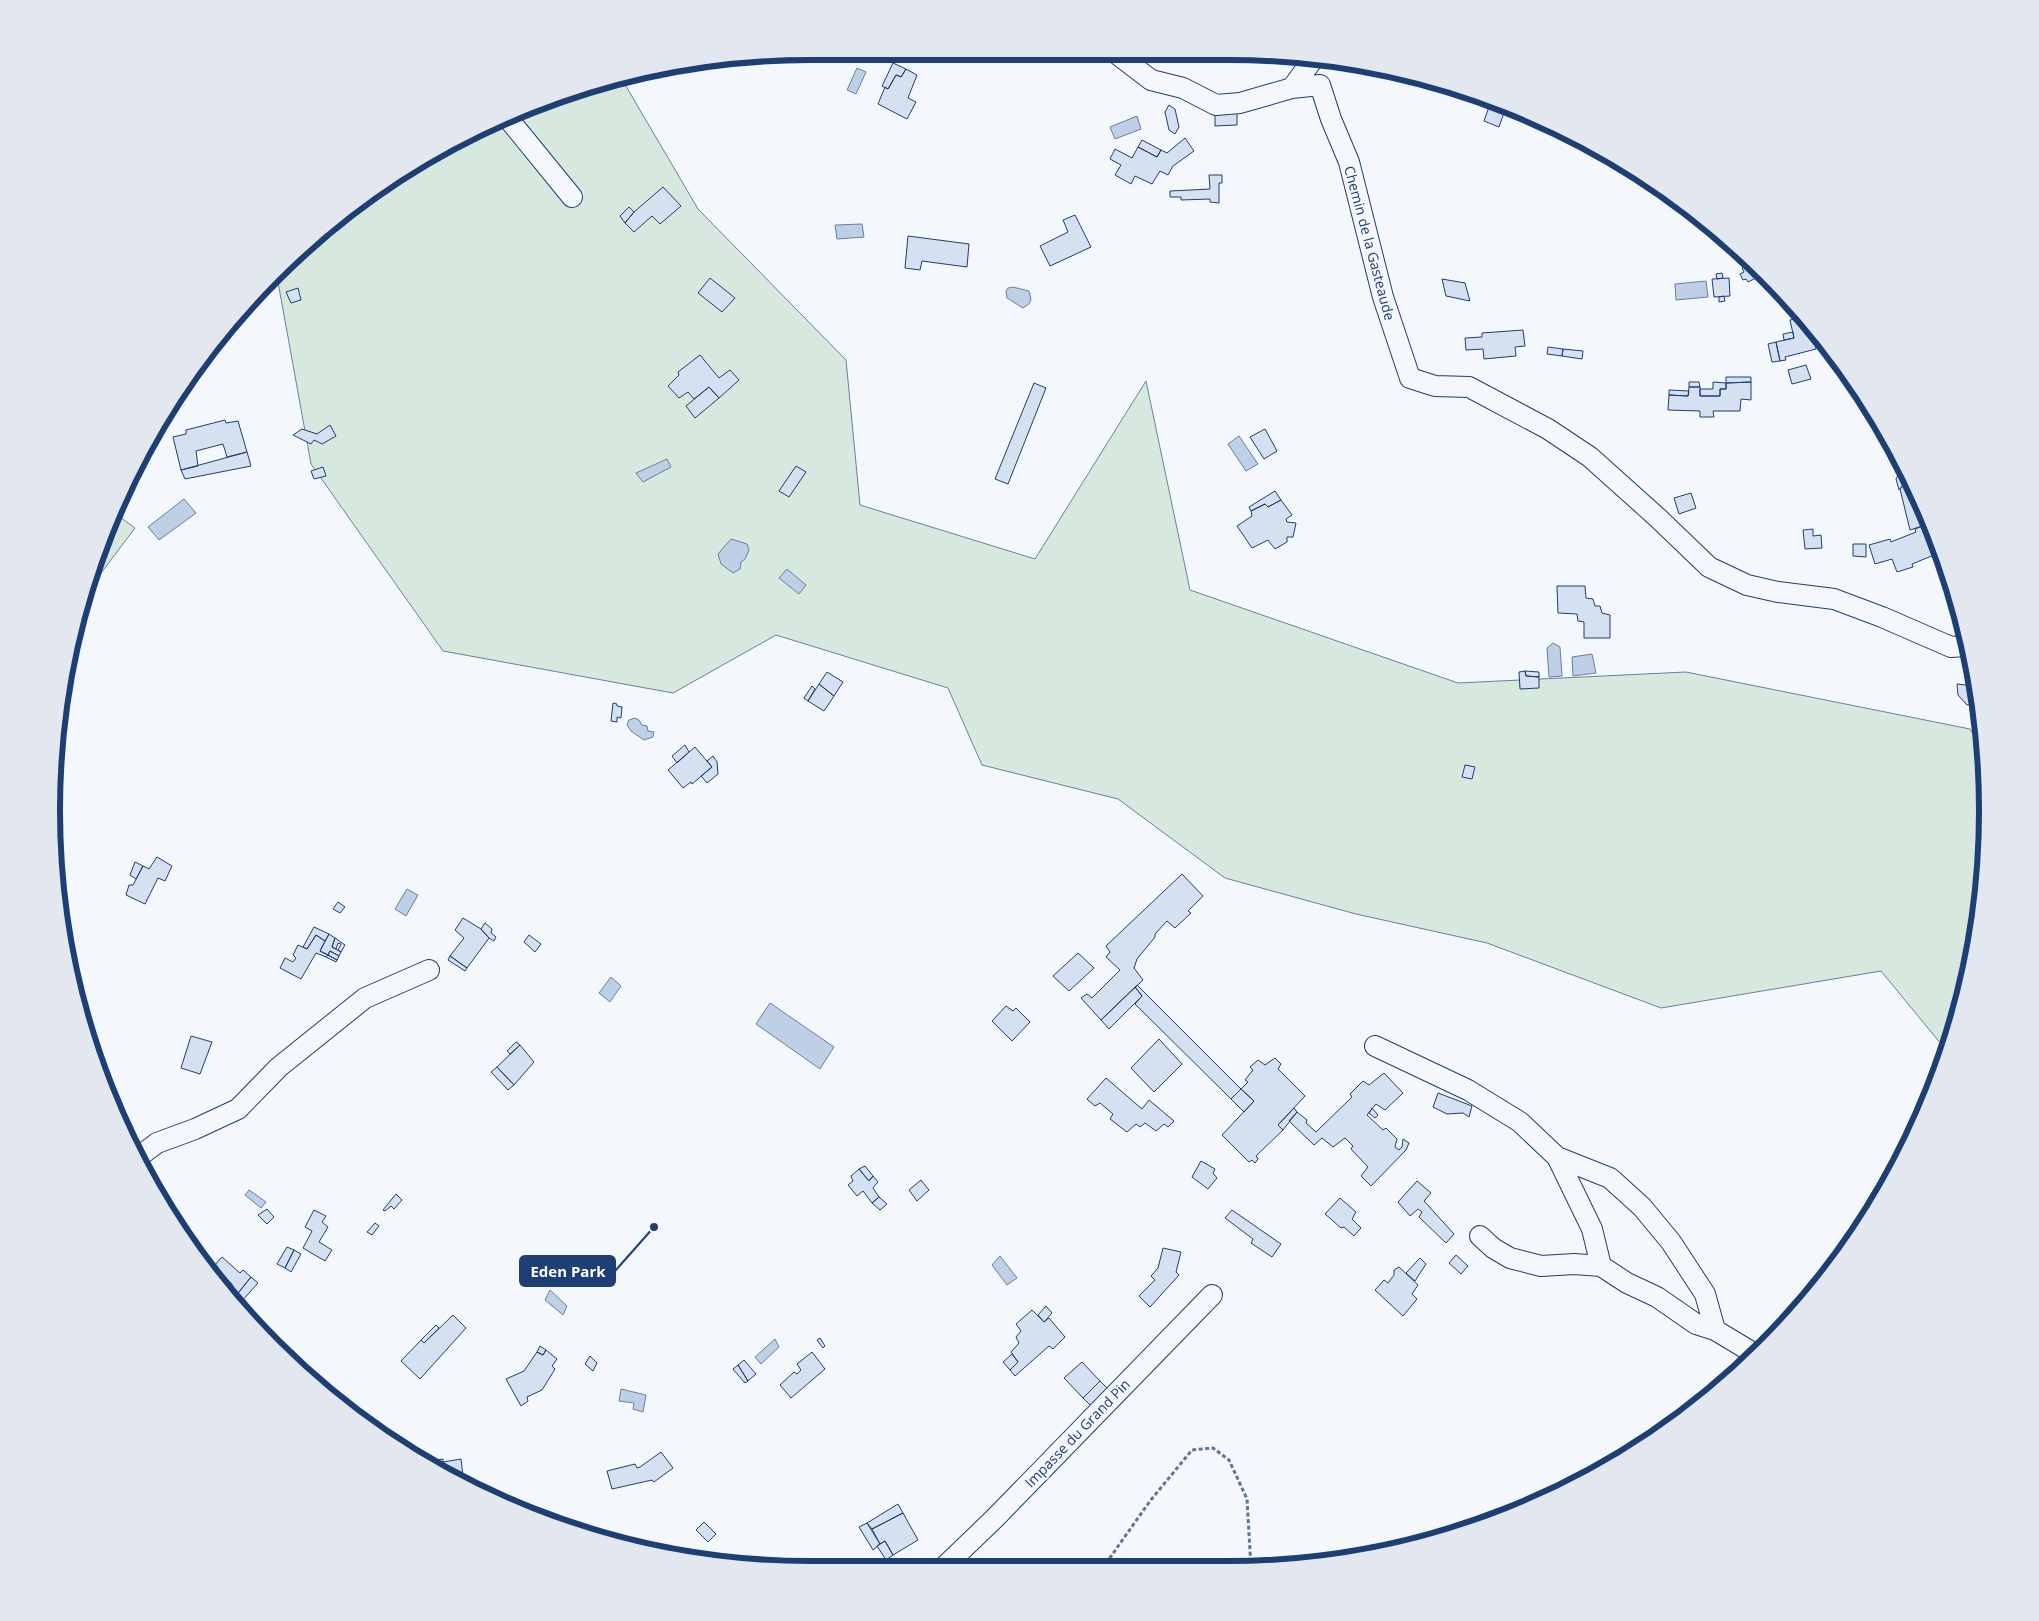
<svg xmlns="http://www.w3.org/2000/svg" width="2039" height="1621" viewBox="0 0 2039 1621" font-family="'Open Sans',sans-serif">
	<style>
		.green { fill: #d7e8df; stroke: #687fa3 }
		.water { fill: #bed0e5; stroke: #687fa3 }
		.building { fill: #d5e0f0; stroke: #1d3f73 }
		.lines { fill: none; stroke-linecap: round; stroke-linejoin: round }
		.minor-casing { stroke: #1d3f73; stroke-width: 22 }
		.path { stroke: #5e769c; stroke-width: 3; stroke-dasharray: 4 2.5; stroke-linecap: butt }
		.minor { stroke: #f4f7fb; stroke-width: 20 }
		.labels { text-anchor: middle; dominant-baseline: central; stroke-width: 4; stroke-linejoin: round; paint-order: stroke }
		.street-label { font-size: 14px; fill: #1d3f73; stroke: #f4f7fb }
		.rim { fill: none; stroke: #1d3f73; stroke-width: 6 }
		.leader { fill: none; stroke: #1d3f73; stroke-width: 2 }
		.callout-dot { fill: #1d3f73; stroke: #f4f7fb; stroke-width: 2 }
		.callout { fill: #1d3f73; stroke: #1d3f73; stroke-width: 2 }
		.callout-label { font-size: 15px; text-anchor: middle; font-weight: bold; fill: #fff }
	</style>
	<rect width="100%" height="100%" fill="#f4f7fb"/>
	<path class="green" d="M620 76 698 209 846 360 860 505 1035 559 1146 381 1190 590 1458 683 1686 672 1970 729 1982 748 1986 860 1962 1007 1946 1050 1881 971 1661 1008 1487 943 1356 914 1225 878 1118 799 982 765 948 688 776 635 673 693 443 651 311 464 276 271 349 208 431 153 520 109Z
		M113 512 135 528 83 597 109 520Z"/>
	<path class="water" d="M857 68 866 72 856 94 847 90Z
		M1137 116 1141 129 1115 139 1110 127Z
		M862 224 864 237 837 239 835 225Z
		M1706 281 1708 297 1676 300 1675 284Z
		M1013 287 1029 291 1031 300 1029 304 1023 308 1007 298 1006 291 1008 288Z
		M1239 436 1258 464 1246 471 1228 444Z
		M667 459 671 467 643 482 636 473Z
		M184 499 196 513 159 540 148 527Z
		M731 539 747 544 749 550 745 559 741 562 740 569 733 573 721 564 718 554Z
		M787 569 806 585 799 594 779 578Z
		M1553 643 1560 647 1562 676 1549 677 1547 648Z
		M1592 654 1596 673 1573 676 1572 657Z
		M635 718 639 720 642 725 647 726 648 731 654 732 653 737 644 740 631 731 627 725 629 720Z
		M407 889 418 895 406 916 395 909Z
		M611 977 621 986 610 1002 599 993Z
		M770 1003 834 1047 820 1069 756 1024Z
		M249 1190 266 1202 261 1208 245 1195Z
		M1000 1256 1017 1278 1007 1285 992 1265Z
		M550 1290 567 1306 563 1315 545 1300Z
		M775 1339 779 1347 761 1364 755 1357Z
		M621 1389 646 1395 643 1412 633 1409 634 1403 619 1401Z"/>
	<path class="building" d="M893 63 906 69 901 77 896 75 888 89 882 86Z
		M906 69 917 75 908 98 916 102 907 119 878 104 885 87 888 89 896 75 901 77Z
		M1481 95 1506 107 1499 127 1484 121 1491 101 1480 97Z
		M1169 105 1175 109 1179 127 1175 134 1169 130 1165 112Z
		M1215 111H1237V125L1215 126Z
		M1185 138 1194 151 1173 166 1168 175 1160 171 1152 184 1135 176 1131 184 1115 175 1121 165 1110 159 1115 149 1132 158 1138 147 1157 157 1161 150 1167 153Z
		M1142 140 1161 150 1157 157 1138 147Z
		M1209 175H1222V183H1219V203L1210 202V199L1181 200V197H1170V191L1210 189Z
		M663 187 681 206 660 224 652 216 634 232 625 223 634 212Z
		M629 207 634 212 625 223 620 216Z
		M1075 215 1091 247 1050 266 1040 246 1068 232 1063 220Z
		M908 236 969 244 967 267 922 261 920 270 905 268Z
		M1752 264 1758 277 1748 282 1746 279 1743 280 1740 274 1744 272 1742 268Z
		M1722 273 1723 278 1717 279 1716 274Z
		M710 278 735 298 722 312 698 293Z
		M1729 278 1730 296 1714 297 1712 279Z
		M1442 279 1465 283 1470 301 1446 296Z
		M298 288 301 300 291 303 286 292Z
		M1724 296 1725 301 1719 302V297Z
		M1802 317 1812 328 1816 349 1785 357 1786 360 1780 361 1776 342 1794 338 1790 320Z
		M1523 330 1525 346 1515 347 1516 356 1484 359 1483 349 1466 350 1465 338 1482 337V333Z
		M1793 332 1794 338 1784 340 1783 334Z
		M1776 342 1780 361 1772 362 1768 344Z
		M1548 347 1563 349 1562 356 1547 354Z
		M1563 349 1583 351 1582 359 1562 356Z
		M700 355 719 378 730 370 739 380 719 398 709 387 694 399 688 392 679 398 668 386 679 375 678 372Z
		M1806 365 1811 379 1792 384 1788 370Z
		M1726 377H1751V382L1726 383Z
		M1689 382H1699L1700 387H1689Z
		M1713 382 1726 383V389H1720V396H1700V389H1713Z
		M1751 382V400L1741 399 1740 411H1713L1714 417H1700V411L1668 410 1669 395 1688 396 1689 387H1700V396H1720V389H1726V383Z
		M1034 383 1046 388 1008 484 995 479Z
		M709 387 719 398 695 418 686 406Z
		M1669 390 1689 391 1688 396 1669 395Z
		M225 420 226 423 238 421 247 452 227 457 223 444 196 451 198 466 181 470 173 437 186 434V430Z
		M330 425 336 436 322 444 314 440 311 444 293 435 302 429 317 434Z
		M1265 429 1277 451 1264 459 1250 437Z
		M247 452 251 466 185 479 181 470Z
		M796 466 806 472 789 497 779 491Z
		M323 467 326 476 314 479 311 471Z
		M1902 468 1908 479 1899 490 1896 479Z
		M1908 479 1928 524 1910 530 1900 489Z
		M1275 491 1281 500 1268 507 1265 504 1251 511 1249 507Z
		M1691 493 1696 508 1679 514 1674 498Z
		M1281 500 1292 515 1286 519 1287 522 1296 523 1293 537H1287V542L1275 549 1268 540 1252 548 1237 526 1252 516 1251 511 1265 504 1268 507Z
		M1928 524 1934 542 1929 544 1934 555 1912 564 1913 567 1897 572 1892 559 1875 564 1869 545 1890 539 1891 542 1916 532 1915 529Z
		M1813 529V536L1821 535 1822 548 1805 549 1803 530Z
		M1853 544H1866V557L1853 556Z
		M1557 586H1585L1586 598 1593 599 1595 606H1600L1602 613 1610 615V638H1584V622L1578 621 1577 614 1558 613Z
		M1525 671 1539 672V677L1526 676Z
		M1525 671 1526 676 1539 677V688L1520 689 1519 672Z
		M827 672 843 682 834 696 819 684Z
		M819 684 834 696 824 711 808 701Z
		M1957 684 1974 686 1980 707 1973 700 1972 704 1967 705 1958 695Z
		M812 686 815 689 808 701 804 698Z
		M613 703 617 704V706L622 707 621 718 617 717V722L611 721Z
		M685 745 689 752 677 763 672 756Z
		M695 747 712 767 692 784 691 782 683 788 668 770Z
		M713 756 717 762 718 774 707 783 701 776 712 767 707 761Z
		M1465 765 1475 767 1472 779 1462 777Z
		M157 857 172 866 165 881 158 878 145 904 126 895 129 885H133L143 866 149 869Z
		M135 862 143 866 136 879 130 875Z
		M1182 874 1203 896 1188 911 1191 913 1175 928 1167 921 1155 934V937L1137 959 1134 968 1143 980 1101 1020 1081 998 1087 994 1092 998 1120 970 1106 957 1110 952 1106 946Z
		M338 902 345 907 340 913 333 909Z
		M463 918 481 929 489 938 467 968 450 956 464 938 455 930Z
		M485 923 492 929 491 933 496 937 494 941 489 938 481 929Z
		M314 927 329 934 325 941 316 935 307 949 303 947Z
		M329 934 335 938 332 947 341 952 339 956 330 951 328 955 320 951Z
		M316 935 325 941 320 951 328 955 326 957 316 953 301 979 280 968 285 958 293 962 296 958 293 955 298 945 307 949Z
		M529 935 541 944 535 952 524 942Z
		M335 938 345 945 341 952 338 950 341 944 338 943 336 949 332 947Z
		M330 951 339 956 337 960 328 955Z
		M1078 953 1094 968 1069 991 1053 976Z
		M328 955 337 960 336 962 326 957Z
		M450 956 467 968 465 971 448 960Z
		M1137 985 1241 1089 1231 1099 1135 1004 1142 996 1135 987Z
		M1135 987 1142 996 1109 1029 1101 1020Z
		M1006 1006 1013 1011 1016 1008 1030 1022 1012 1041 992 1021Z
		M191 1036 212 1042 200 1074 181 1068Z
		M1159 1039 1182 1064 1154 1092 1131 1068Z
		M516 1042 520 1045 510 1054 507 1051Z
		M520 1045 534 1062 514 1085 497 1067Z
		M1275 1058 1281 1064 1278 1069 1305 1096 1278 1125 1283 1130 1256 1156 1258 1159 1255 1163 1252 1160 1249 1162 1222 1135 1254 1101 1241 1089 1248 1082 1245 1080 1253 1070 1250 1067 1258 1060 1265 1065Z
		M497 1067 514 1085 508 1090 491 1072Z
		M1384 1073 1403 1093 1385 1110 1376 1104 1367 1115 1383 1130 1386 1128 1397 1139 1395 1147 1399 1150 1402 1147 1403 1139 1409 1143 1406 1150 1371 1186 1361 1176 1368 1167 1351 1149 1353 1146 1345 1138 1333 1147 1322 1138 1314 1145 1289 1121 1297 1112 1307 1120 1306 1123 1316 1132 1352 1097 1350 1094 1363 1081 1369 1085Z
		M1106 1078 1142 1109 1149 1100 1174 1121 1168 1127 1164 1124 1156 1131 1145 1123 1140 1127 1136 1124 1127 1132 1110 1119 1113 1114 1100 1103 1095 1106 1087 1099Z
		M1241 1089 1254 1101 1244 1112 1231 1099Z
		M1438 1093 1472 1106 1469 1117 1463 1113 1447 1114 1433 1107Z
		M1294 1108 1297 1112 1283 1130 1278 1125Z
		M1372 1108 1378 1115 1375 1118 1369 1113Z
		M1201 1161 1215 1169 1213 1173 1217 1178 1208 1189 1192 1177Z
		M865 1166 873 1176 869 1181 859 1169Z
		M859 1169 869 1181 873 1176 878 1182 873 1188 879 1197 872 1203 863 1191 857 1196 848 1185 853 1181 851 1176Z
		M921 1180 929 1190 917 1201 909 1190Z
		M1417 1181 1431 1193 1424 1201 1454 1234 1446 1243 1419 1217 1422 1212 1418 1209 1410 1216 1398 1202Z
		M396 1194 402 1200 394 1209 391 1206 385 1211 383 1210Z
		M879 1197 887 1204 880 1210 872 1203Z
		M1340 1198 1356 1212 1352 1219 1361 1228 1354 1236 1344 1227 1341 1228 1325 1214Z
		M267 1209 274 1217 267 1224 258 1215Z
		M314 1210 326 1216 322 1222 328 1227 319 1242 332 1250 325 1261 303 1248 312 1231 305 1227Z
		M1232 1210 1281 1244 1272 1257 1251 1243 1253 1239 1225 1218Z
		M375 1223 379 1226 372 1235 367 1232Z
		M287 1247 294 1250 285 1268 277 1264Z
		M1163 1248 1181 1252 1176 1272 1179 1275 1150 1307 1139 1296 1155 1280 1151 1276 1158 1268Z
		M294 1250 301 1254 291 1272 285 1268Z
		M1456 1255 1468 1266 1461 1274 1449 1263Z
		M222 1257 240 1273 243 1270 251 1277 235 1297 228 1290 232 1284 213 1267Z
		M1420 1258 1426 1264 1415 1281 1406 1273Z
		M1399 1267 1418 1285 1412 1294 1417 1299 1403 1316 1375 1290 1384 1280 1388 1283 1394 1275V1270Z
		M251 1277 258 1283 241 1302 235 1297Z
		M225 1279 232 1284 228 1290 221 1284Z
		M1046 1306 1052 1313 1044 1322 1038 1315Z
		M1032 1310 1044 1322 1049 1318 1065 1337 1053 1349 1049 1346 1015 1376 1010 1370 1018 1362 1011 1352 1019 1343 1016 1337 1021 1331 1016 1324Z
		M453 1315 466 1328 420 1379 401 1361 421 1340 424 1343Z
		M436 1325 439 1328 424 1343 421 1340Z
		M820 1338 825 1346 823 1348 817 1340Z
		M540 1346 546 1350 543 1355 537 1352Z
		M546 1350 557 1359 552 1366 555 1369 542 1390 527 1397 528 1401 521 1406 506 1379 524 1371 537 1352 543 1355Z
		M812 1352 825 1369 791 1398 780 1385 794 1372 797 1374 801 1370 797 1364Z
		M1012 1354 1018 1362 1010 1370 1003 1362Z
		M590 1356 597 1363 593 1371 585 1364Z
		M744 1360 756 1374 748 1381 738 1365Z
		M1082 1362 1100 1381 1083 1398 1064 1378Z
		M738 1365 748 1381 745 1383 733 1369Z
		M1100 1381 1108 1389 1091 1406 1083 1398Z
		M661 1452 673 1468 654 1482 652 1480 612 1489 607 1471 635 1464 637 1468 640 1467Z
		M443 1459V1462L461 1459 463 1476 452 1478 422 1462Z
		M898 1504 903 1513 872 1529 867 1523Z
		M903 1513 918 1540 893 1555 885 1541 880 1544 872 1529Z
		M704 1522 716 1534 708 1542 696 1530Z
		M867 1523 880 1544 873 1550 859 1527Z
		M885 1541 893 1555 886 1560 877 1546Z"/>
	<g class="lines">
		<defs>
			<path id="minor" d="M1117 54 1151 80 1183 88 1216 105 1240 103 1292 88 1320 85 1331 119 1349 162 1383 297 1410 378 1435 386 1469 387 1548 429 1590 457 1658 518 1709 567 1747 585 1778 592 1834 599 1882 617 1951 647 1966 646
				M1292 88 1314 58
				M506 116 572 197
				M1375 1046 1468 1090 1520 1122 1557 1157
				M137 1158 157 1143 195 1129 238 1109 279 1067 365 998 429 970
				M1480 1236 1493 1248 1510 1258 1541 1266 1574 1264 1601 1266 1627 1283 1657 1297 1696 1324 1715 1330
				M1601 1266 1592 1229 1557 1157 1610 1178 1642 1207 1671 1242 1705 1294 1715 1330 1755 1354
				M942 1569 996 1517 1212 1295"/>
		</defs>
		<use href="#minor" class="minor-casing"/>
		<path class="path" d="M1102 1569 1150 1501 1192 1450 1213 1448 1229 1460 1247 1499 1251 1568"/>
		<use href="#minor" class="minor"/>
	</g>
	<g class="labels">
		<g class="street-label">
			<text transform="translate(1370 243) rotate(75)">Chemin de la Gasteaude</text>
			<text transform="translate(1077 1433) rotate(-46)">Impasse du Grand Pin</text>
		</g>
	</g>
	<path d="M0 0H2039V1621H0ZM810 60H1229A750 750 0 0 1 1979 810V811A750 750 0 0 1 1229 1561H810A750 750 0 0 1 60 811V810A750 750 0 0 1 810 60Z" fill="#e3e8f0" fill-rule="evenodd"/>
	<path class="rim" d="M810 60H1229A750 750 0 0 1 1979 810V811A750 750 0 0 1 1229 1561H810A750 750 0 0 1 60 811V810A750 750 0 0 1 810 60Z"/>
	<path class="leader" d="M654 1227L615 1271"/>
	<circle class="callout-dot" cx="654" cy="1227" r="5"/>
	<rect class="callout" x="520" y="1256" width="95" height="30" rx="5"/>
	<g class="callout-label">
		<text x="568" y="1277">Eden Park</text>
	</g>
</svg>
